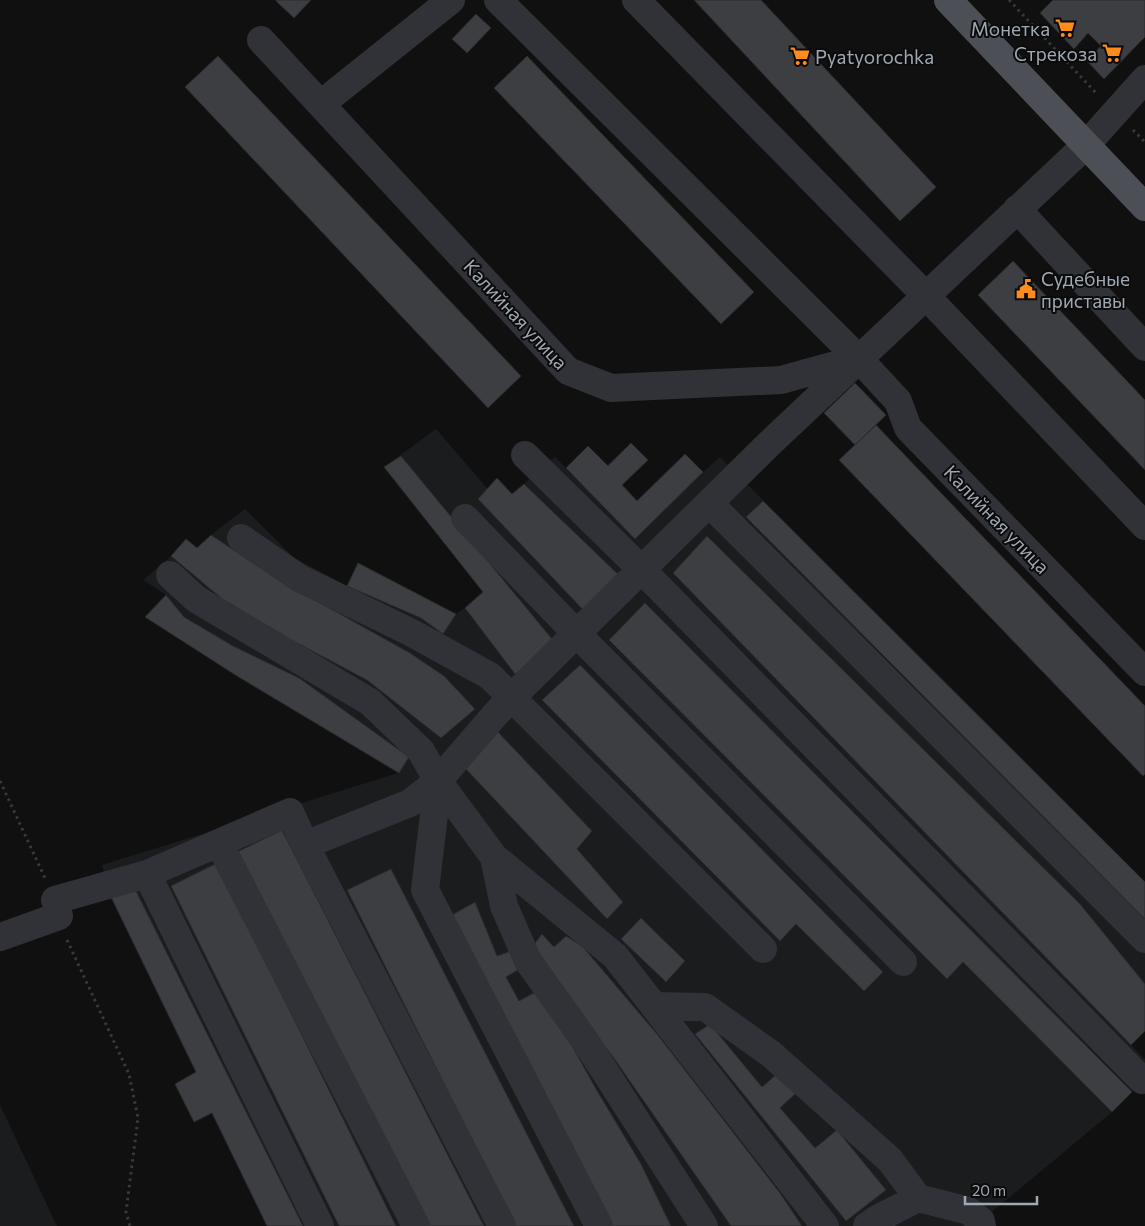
<svg xmlns="http://www.w3.org/2000/svg" width="1145" height="1226" viewBox="0 0 1145 1226" font-family="Commissioner,sans-serif">
	<style>
		.built { fill: #1b1c1e }
		.building { fill: #3c3e42; stroke: #292a2e }
		.lines { fill: none; stroke-linecap: round; stroke-linejoin: round }
		.path { stroke: #363a3e; stroke-width: 3; stroke-dasharray: 2.5 4; stroke-linecap: butt }
		.minor { stroke: #303237; stroke-width: 28 }
		.major { stroke: #4c5056; stroke-width: 28 }
		.labels { text-anchor: middle; dominant-baseline: central; stroke-width: 4; stroke-linejoin: round; paint-order: stroke }
		.poi-label { font-size: 19px; fill: #9fa9b4; stroke: #0b0b0c; text-anchor: end }
		.street-label { font-size: 19px; fill: #9fa9b4; stroke: #0b0b0c }
	</style>
	<rect width="100%" height="100%" fill="#101011"/>
	<path class="built" d="M436 429 487 488 497 478 512 494 555 457 566 468 588 446 607 465 631 443 648 460 623 485 637 500 685 454 703 472 720 457 1145 882V1031L1131 1045 1145 1059V1077L1112 1112 975 1226H267L212 1113 194 1122 175 1084 196 1072 111 897 102 865 398 773 237 676 145 617 166 595 143 580 171 556 186 539 197 548 211 535 245 509 293 557 347 586 358 563 456 614 465 608 487 587 384 467Z
		M0 1105 57 1226H0Z"/>
	<path class="building" d="M276 0H311L294 18 276 1Z
		M694 0H761L936 187 900 221Z
		M1053 0H1145V37L1104 79 1087 61 1101 46 1088 33 1074 49 1040 13Z
		M476 14 491 28 467 53 452 39Z
		M218 56 521 376 488 408 185 87Z
		M527 56 754 292 721 324 494 88Z
		M1013 261 1145 400V470L978 295Z
		M855 383 886 415 855 445 824 413Z
		M876 425 1145 706V774L1143 776 839 460Z
		M631 443 648 460 622 485 637 501 685 454 703 472 635 539 566 468 588 446 608 466Z
		M401 456 557 645 515 674 465 608 483 592 384 467Z
		M497 478 512 494 524 484 623 579 588 615 478 499Z
		M763 501 1145 882V919L746 517Z
		M211 535 279 580 410 653 444 676 475 709 441 738 367 680 282 635 232 607 171 556 186 539 197 548Z
		M707 536 1080 904 1145 984V1031L1131 1045 673 573Z
		M358 563 456 614 443 634 421 618 347 586Z
		M166 595 184 617 233 646 299 678 409 757 399 773 237 676 145 617Z
		M645 603 1132 1092 1112 1112 963 962 947 979 609 640Z
		M580 665 883 972 864 991 796 924 780 941 542 700Z
		M498 732 592 831 577 849 623 902 607 919 465 768Z
		M282 830 484 1226H429L237 852Z
		M217 863 396 1226H339L171 886Z
		M391 869 574 1226H515L347 890Z
		M134 887 303 1226H267L212 1113 194 1122 175 1084 196 1072 111 897Z
		M475 902 497 956 511 951 518 970 506 977 519 1001 541 989 596 1089 641 1164 671 1226H605L452 915Z
		M641 918 685 961 666 982 621 939Z
		M542 934 554 947 566 936 583 947 657 1034 780 1193 802 1226H731L613 1057 529 951Z
		M710 1024 762 1087 778 1073 797 1092 780 1108 815 1148 837 1130 886 1190 846 1221 695 1034Z"/>
	<g class="lines">
		<path class="path" d="M1009 0 1097 94
			M1133 130 1145 142
			M0 781 45 878
			M67 940 129 1074 138 1118 126 1212 130 1226"/>
		<path class="minor" d="M498 0 859 359 898 401 908 428 1145 672
			M636 0 926 296 1145 526
			M261 40 568 371 611 388 781 380 857 359
			M321 104 451 0
			M1017 209 1145 347
			M525 455 642 570 1142 1080
			M709 503 1145 939
			M465 518 577 634 903 962
			M241 538 299 578 412 633 490 676 763 949
			M170 575 196 599 370 702 421 751 438 781 494 857 615 956 825 1226
			M438 781 425 890 599 1226
			M219 843 416 1226
			M305 845 410 803 438 781 493 717 512 697 770 443 1086 145 1145 79
			M494 857 504 906 528 961 586 1042 704 1226
			M55 900 147 874
			M0 937 59 916
			M654 1006 705 1007 771 1054 890 1160 918 1198
			M320 1226 147 874 290 812 305 845 502 1226
			M867 1226 879 1218 918 1198 969 1211 981 1221 982 1226"/>
		<path class="major" d="M948 0 1145 207"/>
	</g>
	<defs>
		<symbol id="supermarket-bare" viewBox="-9 -9 18 18"><path d="M-6-5.5h2.5l.6 2H6L4.5 2H-2.5L-4.4-4H-6ZM-1.5 3.2a1.3 1.3 0 1 0 .1 0ZM3 3.2a1.3 1.3 0 1 0 .1 0Z" fill="#ff8c1a" stroke="#0b0b0c" stroke-width="2.5" paint-order="stroke"/></symbol>
		<symbol id="civic-bare" viewBox="-9 -9 18 18"><path d="M-.6-6.5H3V-4.5H.6V-3L4-1V1h2V6H-6V1h2V-1L-.6-3ZM-1.2 2.5V6h2.4V2.5Z" fill="#ff8c1a" stroke="#0b0b0c" stroke-width="2.5" paint-order="stroke"/></symbol>
	</defs>
	<g fill-rule="evenodd">
		<use href="#supermarket-bare" x="1051" y="14" width="28" height="28"/>
		<use href="#supermarket-bare" x="1098" y="39" width="28" height="28"/>
		<use href="#supermarket-bare" x="786" y="42" width="28" height="28"/>
		<use href="#civic-bare" x="1012" y="275" width="28" height="28"/>
	</g>
	<g class="labels">
		<g class="poi-label">
			<text x="1050" y="28">Монетка</text>
			<text x="1097" y="53">Стрекоза</text>
			<text x="815" y="56" text-anchor="start">Pyatyorochka</text>
			<text x="1041" y="278" text-anchor="start">Судебные<tspan x="1041" dy="22">приставы</tspan></text>
		</g>
		<g class="street-label">
			<text transform="translate(516 314) rotate(47)">Калийная улица</text>
			<text transform="translate(997 519) rotate(46)">Калийная улица</text>
		</g>
	</g>
	<path d="M965 1196v8h72v-8" fill="none" stroke="#9fa9b4" stroke-width="2.5"/>
	<text x="972" y="1196" font-size="15" fill="#9fa9b4" stroke="#0b0b0c" stroke-width="4" paint-order="stroke">20 m</text>
</svg>
